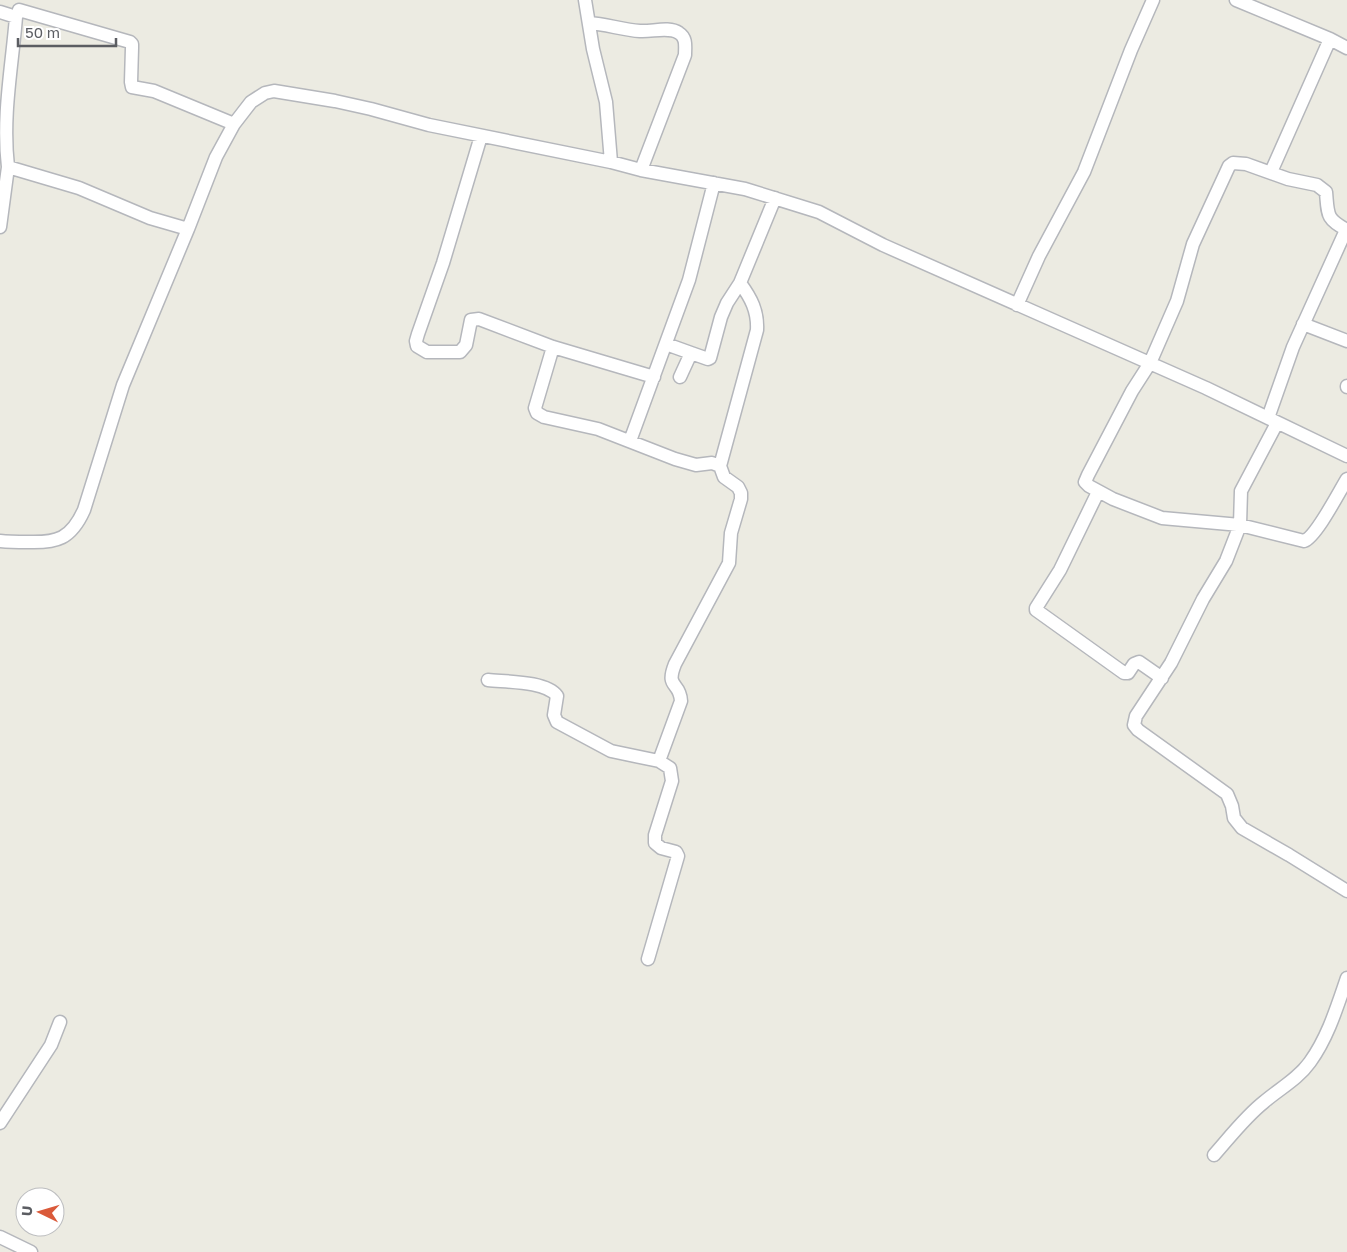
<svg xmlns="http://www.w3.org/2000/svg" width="1347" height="1252" viewBox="0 0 1347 1252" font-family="'Golos Text',sans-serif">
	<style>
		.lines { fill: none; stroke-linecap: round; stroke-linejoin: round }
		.minor-casing { stroke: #b5b7bc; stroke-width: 15 }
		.minor { stroke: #fff; stroke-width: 12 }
	</style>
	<rect width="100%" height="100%" fill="#ecebe2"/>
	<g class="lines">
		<defs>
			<path id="minor" d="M585 0 593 49 606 102 611 162
				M1236 0 1330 39 1347 48
				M19 10 130 42 132 44V48L131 82 132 87 154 91 234 124
				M0 12 16 17C12 67 2 116 8 167L79 188 150 218 188 229
				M589 23C606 24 623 30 640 31 652 32 669 26 679 33 687 38 685 47 685 55L641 170
				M481 136 443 263 418 334 416 341 417 346 427 352H460L466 345 471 320 479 319 553 347 654 377
				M1271 172 1330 39
				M0 227 8 167
				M1347 230C1326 219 1328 215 1326 192L1317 185 1288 179 1246 164 1233 163 1229 166 1193 244 1177 301 1150 363 1132 391 1088 475 1085 482 1089 486 1113 499 1162 518 1240 525 1304 541C1316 537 1339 492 1347 479
				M1017 305 1039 256 1084 172 1131 50 1153 0
				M1303 324 1347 341
				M666 344 691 353
				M553 347 535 408 537 413 544 417 598 429 675 459 696 465 712 463 720 466
				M680 377 691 353 708 359 710 358 721 317 727 303 740 283
				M1347 386V387
				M1268 418 1293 347 1346 230
				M1277 423 1241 491 1240 525 1226 561 1203 599 1171 663 1136 716 1134 725 1138 730 1227 794 1232 806 1234 818 1242 828 1289 855 1347 891
				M630 441 689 280 714 183
				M1098 492 1060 570 1036 608V610L1124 673H1128L1134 664 1139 662 1162 678
				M0 541C9 542 18 542 28 542 57 543 71 539 84 510L123 385 188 229 216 157 234 124 251 102 265 93 274 91 335 101 371 109 429 125 611 162 641 170 745 189 819 212 883 245 1206 388 1347 456
				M488 680C506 682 546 681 557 696L554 715 557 722 611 751 659 761
				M648 959 678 856 676 852 661 848 655 843V835L672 781 670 768 659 761 681 701C680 681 665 689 675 664L729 563 731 533 741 499V493L738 487 724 477 720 466 757 330C758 311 751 298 740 283L775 198
				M0 1123 51 1045 60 1022
				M1214 1155C1230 1137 1245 1117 1264 1102 1279 1089 1298 1079 1310 1062 1328 1037 1337 1007 1347 978
				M0 1237 31 1252"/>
		</defs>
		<use href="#minor" class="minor-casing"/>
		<use href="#minor" class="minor"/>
	</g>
	<g transform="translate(40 1212) rotate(275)"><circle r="24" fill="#ffffff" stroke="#bdbec0"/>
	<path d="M0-4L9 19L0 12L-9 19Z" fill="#da5a3a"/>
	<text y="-8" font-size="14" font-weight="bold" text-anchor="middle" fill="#5b5d62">U</text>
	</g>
	<path d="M18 38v8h98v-8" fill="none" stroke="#5b5d62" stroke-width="2.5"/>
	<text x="25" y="38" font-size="15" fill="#5b5d62" stroke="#ffffff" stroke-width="4" paint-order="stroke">50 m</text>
</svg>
